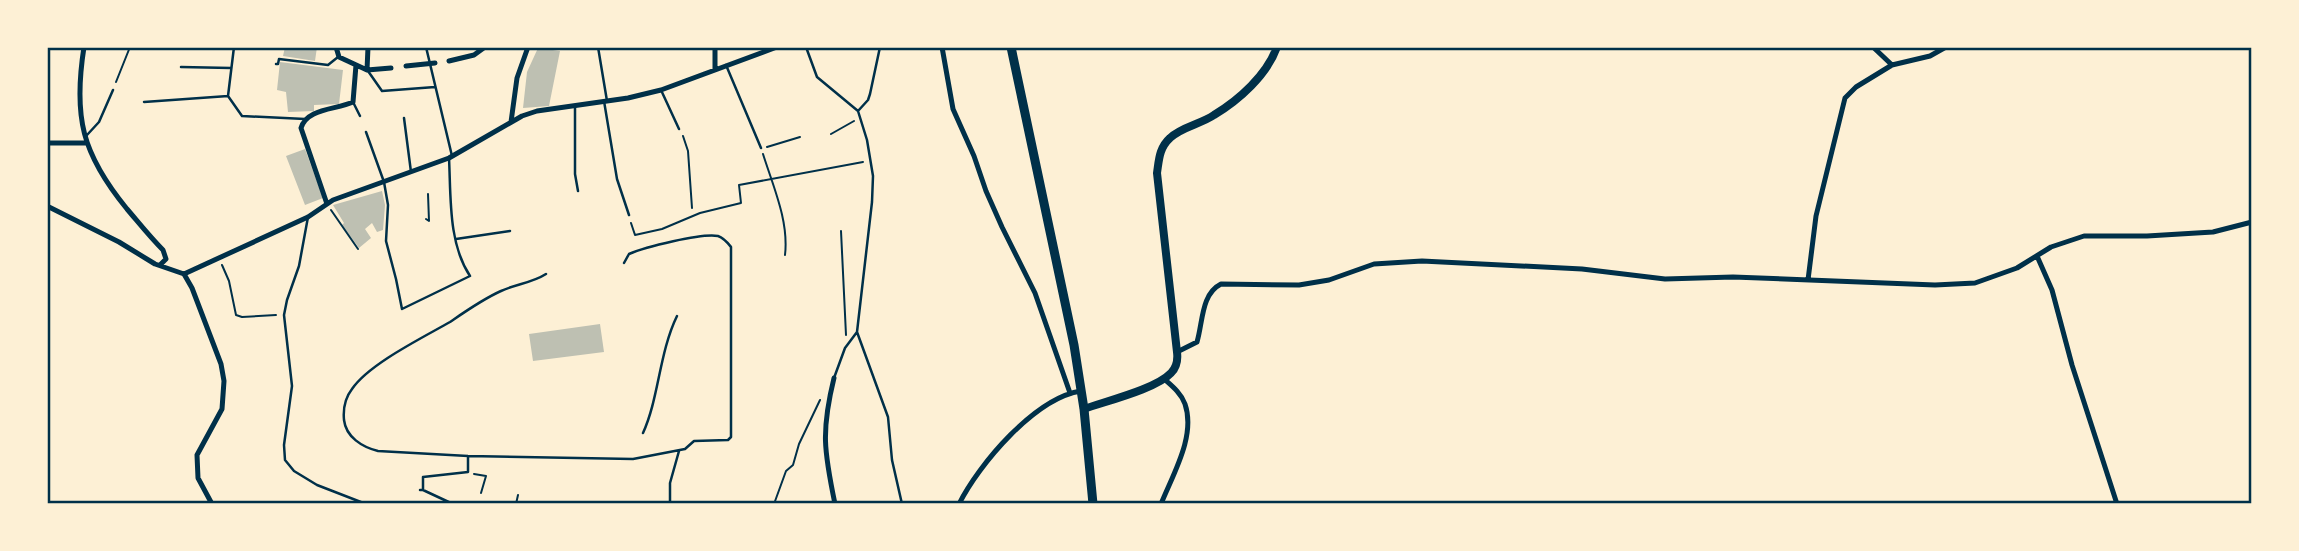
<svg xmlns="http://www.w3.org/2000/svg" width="2299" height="551" viewBox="0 0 2299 551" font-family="'PT Sans Narrow',sans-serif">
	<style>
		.building { fill: #bec0b2 }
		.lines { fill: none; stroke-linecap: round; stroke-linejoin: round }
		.path { stroke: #003049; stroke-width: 2 }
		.service { stroke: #003049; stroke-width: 2.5 }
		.minor { stroke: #003049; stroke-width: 5 }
		.secondary { stroke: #003049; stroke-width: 8 }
		.primary { stroke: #003049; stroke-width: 9 }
		.neatline { fill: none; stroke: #003049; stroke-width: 2.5 }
	</style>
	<rect width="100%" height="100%" fill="#fdf0d5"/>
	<path class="building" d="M285 47H317L315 61 283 56Z
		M538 48 560 51 549 106 523 108 527 72Z
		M280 62 343 70 339 104 314 105V111L288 112 286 92 277 90Z
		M305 149 323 198 305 205 286 156Z
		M382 191 385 205 383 230 377 232 372 223 365 229 371 238 359 248 342 225 344 223 333 205Z
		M600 324 604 352 533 361 529 334Z"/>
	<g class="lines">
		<path class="path" d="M116 82 130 47
			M831 134 854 121
			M683 136 688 151 692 208
			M767 147 800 137
			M763 154C773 186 789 221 785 255
			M331 210 358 249
			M426 219 429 221 428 194
			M631 223 635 235 662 229 700 213 741 203 739 185 863 162
			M841 231 846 335
			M222 265 229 281 236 315 242 317 276 315
			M474 474 486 476 481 493
			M516 504 518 495
			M774 504 786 471 793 465 799 444 820 400"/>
		<path class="service" d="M234 47 228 96 242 116 305 119
			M426 47 452 156
			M598 47 607 101
			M806 47 817 77 858 111 867 140 873 176 872 202 857 332 888 417 892 460 902 504
			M276 64H278L279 59 328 65 338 57
			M726 65 761 148
			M181 67 231 68
			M368 71 382 91 435 87
			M661 90 679 129
			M604 101 617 179 629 215
			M144 102 228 96
			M353 102 360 116
			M575 106V174L578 191
			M858 111 868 100 870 94 880 47
			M404 118 411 172
			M366 132 384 182 388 205 386 241 396 279 402 309 470 276C448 243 451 196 449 158
			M87 135 99 122 113 90
			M308 217 299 266 287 300 284 315 292 386 284 445 285 460 294 471 317 485 366 504
			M456 239 510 231
			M546 274C532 283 516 284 501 291 483 299 466 311 450 322 422 338 369 364 352 389 345 398 343 409 344 420 346 437 362 447 378 451L468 456 633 459 685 449 694 441 728 440 731 437V247C727 242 724 238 718 236 701 233 645 247 629 254L624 263
			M834 378 845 348 857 332
			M643 433C659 398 659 353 677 316
			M420 490H423V477L468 472V456
			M423 490 453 504
			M670 504V483L679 451"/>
		<path class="minor" d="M84 47C73 117 82 154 127 209 139 223 150 237 163 250L166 259 160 265
			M336 47 339 57 367 70 391 68
			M715 47V69
			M942 47 953 109 974 156 986 191 1002 227 1035 293 1070 393
			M1873 47 1892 65
			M449 61 474 55 485 47
			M406 66 435 63
			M367 70 368 47
			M511 122 517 78 528 47
			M47 143H87
			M327 204 301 128C307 108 336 110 353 102L356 65
			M47 206 119 242 155 264 184 274 192 288 221 364 224 381 222 409 197 455 198 478 212 504
			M2037 256 2052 290 2072 365 2117 504
			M184 274 308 217 333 200 449 158 522 116 537 111 628 98 661 90 777 47
			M1808 280 1816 216 1845 98 1856 87 1892 65 1930 56 1946 47
			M1177 352 1197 342C1203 322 1201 294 1221 284L1299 285 1329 280 1374 264 1422 261 1582 269 1665 279 1733 277 1935 285 1975 283 2017 268 2051 247 2084 236H2147L2213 232 2252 222
			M834 378C821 431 824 451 835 504
			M959 504C979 464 1035 398 1081 391
			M1161 504C1173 474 1196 436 1185 404 1181 393 1172 386 1164 379"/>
		<path class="secondary" d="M1084 409C1106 401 1156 389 1171 373 1177 367 1178 360 1177 352L1157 173C1159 160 1159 148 1170 138 1181 127 1201 124 1214 115 1239 100 1267 75 1277 47"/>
		<path class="primary" d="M1011 47 1074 345 1084 409 1093 504"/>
	</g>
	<rect width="2299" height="551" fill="none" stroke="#fdf0d5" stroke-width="98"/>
	<rect x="49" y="49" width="2201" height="453" class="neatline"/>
</svg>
